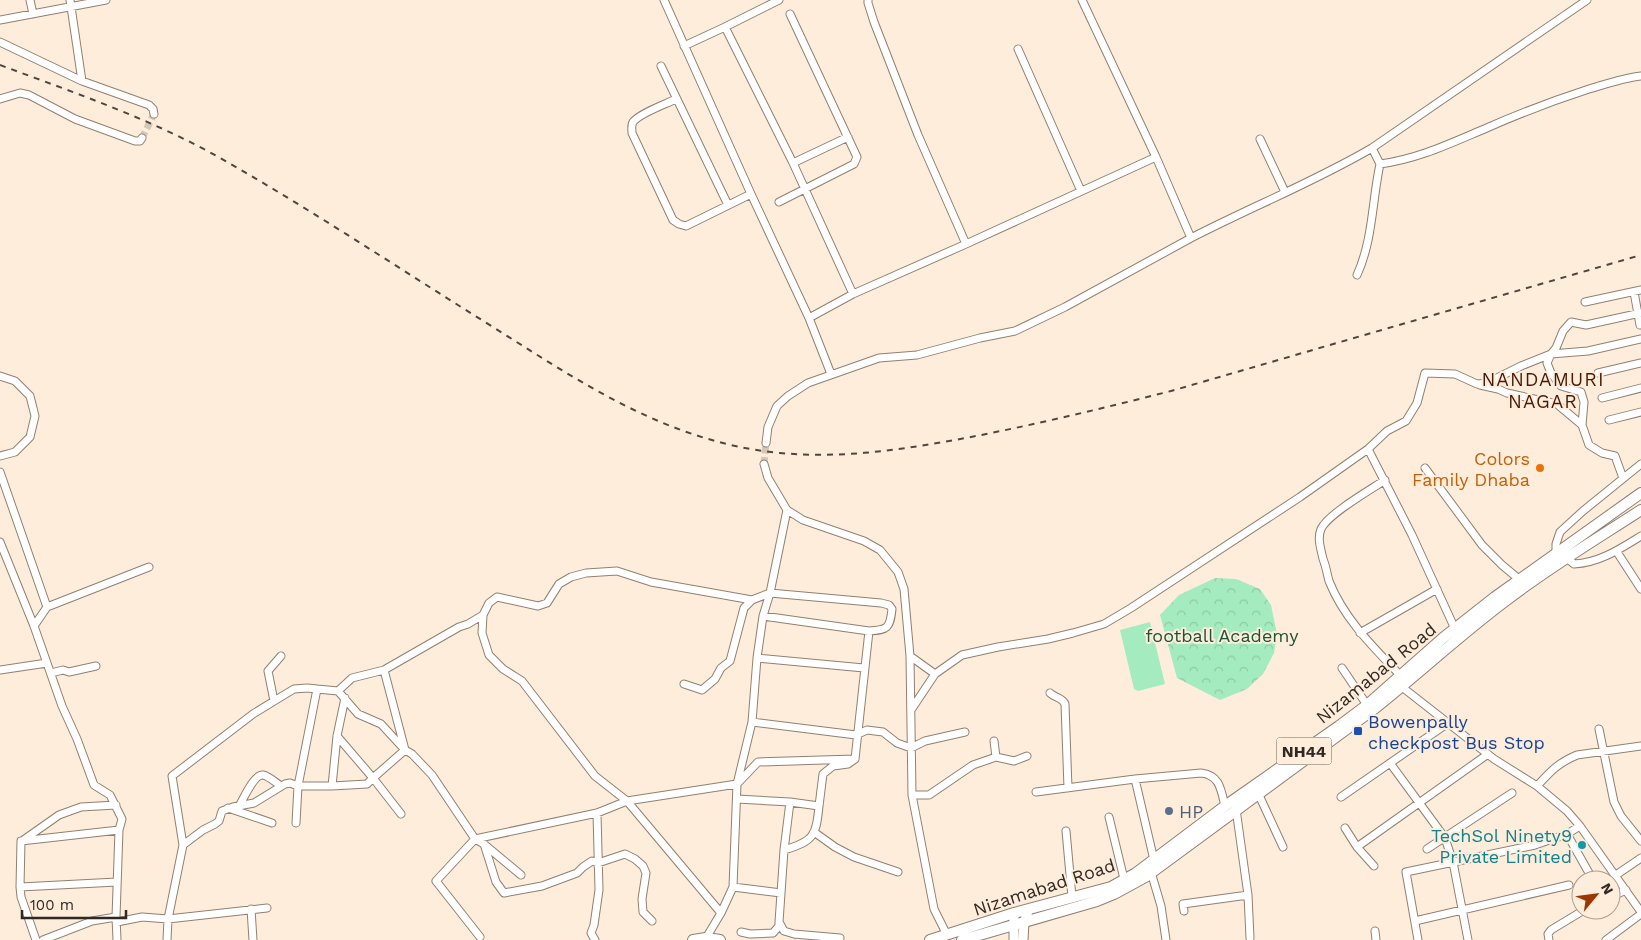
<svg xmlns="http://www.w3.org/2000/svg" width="1641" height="940" viewBox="0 0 1641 940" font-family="'Work Sans',sans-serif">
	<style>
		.grass { fill: #a4ebbf }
		.park { fill: url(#park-crowns) }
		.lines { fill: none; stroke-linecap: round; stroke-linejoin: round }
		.minor-tunnel { stroke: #d6c6b7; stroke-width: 7; stroke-dasharray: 7 3.5; stroke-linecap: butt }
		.minor-casing { stroke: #908071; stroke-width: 9 }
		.major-casing { stroke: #908071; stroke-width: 11 }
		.highway-casing { stroke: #908071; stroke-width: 12 }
		.minor { stroke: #fff; stroke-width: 7 }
		.major { stroke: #fff; stroke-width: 9 }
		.highway { stroke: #fff; stroke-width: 10 }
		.rail { stroke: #4f463e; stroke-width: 2; stroke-dasharray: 6 6; stroke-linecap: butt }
		.food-dot { fill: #e8710a; stroke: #ffeddc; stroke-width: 2 }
		.transit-dot { fill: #1a4fb4; stroke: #ffeddc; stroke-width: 2 }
		.service-dot { fill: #5c6f8a; stroke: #ffeddc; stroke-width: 2 }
		.culture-dot { fill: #0f9aa8; stroke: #ffeddc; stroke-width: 2 }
		.labels { text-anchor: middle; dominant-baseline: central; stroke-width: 4; stroke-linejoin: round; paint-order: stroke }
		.shield { fill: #ffeddc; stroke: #6e645a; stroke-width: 1 }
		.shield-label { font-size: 16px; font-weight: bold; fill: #302923 }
		.food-label { font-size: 18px; fill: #c56008; stroke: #ffeddc; text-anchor: end }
		.park-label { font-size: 18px; fill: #1b5436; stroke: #ffeddc }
		.street-label { font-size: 18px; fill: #302923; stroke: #ffeddc }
		.transit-label { font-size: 18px; fill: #164399; stroke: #ffeddc; text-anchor: start }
		.service-label { font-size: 18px; fill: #4e5e75; stroke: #ffeddc; text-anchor: start }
		.culture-label { font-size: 18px; fill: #0d838f; stroke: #ffeddc; text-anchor: end }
		.neighbourhood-label { font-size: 19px; letter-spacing: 1px; fill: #4a1905; stroke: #ffeddc }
	</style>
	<defs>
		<pattern id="park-crowns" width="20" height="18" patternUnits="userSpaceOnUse" patternTransform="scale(1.25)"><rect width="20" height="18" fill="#a4ebbf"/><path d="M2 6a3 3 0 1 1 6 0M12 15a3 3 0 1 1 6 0" fill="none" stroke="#8ecaa4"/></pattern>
	</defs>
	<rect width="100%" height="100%" fill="#ffeddc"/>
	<path class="grass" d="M1150 622 1165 684 1138 691 1134 689 1120 630Z"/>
	<path class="park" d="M1215 578 1236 579 1260 589 1271 605 1277 634 1274 653 1263 674 1247 689 1220 700 1177 678 1160 615 1179 595Z"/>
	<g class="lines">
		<path class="minor-tunnel" d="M142 138 154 114
			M764 464 766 443"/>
		<defs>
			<path id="minor" d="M30 0 33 14
				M70 0 82 81
				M664 0 751 194 809 318 831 374
				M0 20 106 0
				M725 27 779 0
				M0 42 82 81 149 105 153 109 154 114
				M684 46 725 27 793 163
				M1018 49 1081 191
				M661 66 728 205
				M0 99 20 93 29 95 75 119 135 141H140L142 138
				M676 99C666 104 640 113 633 122 631 125 632 130 632 133L673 220 679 224 686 226 751 194
				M1260 139 1285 192
				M1372 148 1587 0
				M779 202 854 164 857 157 790 14
				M1191 238C1251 207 1314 182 1372 148L1380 164C1419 159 1453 142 1489 127 1521 113 1555 100 1589 89 1606 84 1623 78 1641 76
				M966 244 1156 157 1082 0
				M1357 275C1373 240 1372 201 1380 164
				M1634 292 1640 325
				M853 294 966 244 918 135 874 22 868 3V0
				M1585 302 1641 290
				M809 318 853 294 793 163 848 137
				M1598 373 1641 363
				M0 376 15 381 30 396 35 416 30 437 15 452 0 456
				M1480 385 1498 389 1507 393 1557 404 1582 425
				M1602 398 1641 388
				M1609 420 1641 412
				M766 443 768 427 777 406 788 396 808 383 879 358 917 355 980 338 1015 331 1065 307 1191 238 1156 157
				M1368 449 1412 535 1455 629
				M764 464 768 478 787 510 803 520 864 541 880 550 898 572 904 589 910 656 912 795 934 909 947 935
				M1425 468 1482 545 1502 565 1520 580
				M0 472 47 607
				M1623 478 1615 456 1602 453 1589 445 1582 425 1584 402 1581 392 1561 386 1551 373 1547 363 1551 354 1588 351 1641 339
				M1385 480C1370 490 1328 514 1321 529 1317 539 1321 549 1323 559 1326 566 1327 574 1329 581 1344 619 1374 648 1401 676
				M0 542 34 626 62 706 77 739 94 785 110 795 122 819 119 830 116 917 117 940
				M1617 552 1641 589
				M1556 554V544L1560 532 1583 511 1641 464
				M1567 558 1574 564C1599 563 1620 549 1641 536
				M34 626 47 607 149 567
				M1360 633 1437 589
				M910 656 935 674 911 710
				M757 658 864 668
				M1342 668 1367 705
				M0 670 47 663
				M384 670 405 750 373 778 401 814
				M51 673 63 670 69 672 96 666
				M935 674 962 655 998 647 1048 639 1073 633 1104 624 1131 608 1300 497 1368 449 1387 431 1406 421 1417 403 1425 373 1455 374 1477 384 1487 383 1521 366 1551 354 1556 348 1563 331 1571 322 1586 325 1641 313
				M684 684 702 690 715 679 721 668 730 661 744 608 752 600
				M1402 687 1494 759 1537 786 1567 811 1580 826 1641 912
				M317 689 298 786H332L367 784 373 778 337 736
				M338 691 352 678 384 670 459 627 468 624 483 615
				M1050 693C1055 698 1062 697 1065 704L1068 788
				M274 701 268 671 281 656
				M752 722 856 735 867 730 883 732 897 743 911 748 925 741 965 732
				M1599 729 1614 802 1621 816 1641 841
				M996 757 1014 761 1027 756
				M1390 763 1445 838 1453 862 1468 940
				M1135 779 1154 860
				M332 786 337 736 345 698
				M1537 786C1551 771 1558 763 1577 755L1641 746
				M1036 792 1135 779 1201 773C1220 775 1221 790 1225 806
				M1258 793 1283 847
				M912 795H929L973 765 996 757 994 741
				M1341 797 1448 723
				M737 799 790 802 784 850 779 922 784 931 794 934 840 938
				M790 802 819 806 823 774 833 766 848 764 855 759
				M239 806C244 798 254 774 263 775 269 776 276 783 281 786
				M228 808 272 823
				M1236 809 1248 895 1250 938
				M1109 817 1124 879
				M1345 828 1357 847 1374 866
				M1066 831 1072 897
				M814 832 835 847 854 857 898 872
				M1567 834 1589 873
				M22 841 59 815 81 807 116 805
				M183 845 203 830 215 824 219 821 222 811 233 807 254 803 285 784 290 783 298 786 296 823
				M485 845 521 875
				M1357 847 1488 754
				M1427 849 1512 793
				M784 850C814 841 816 836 819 806
				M1151 872 1161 906 1166 940
				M1616 875 1641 858
				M20 887 21 841 119 830
				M733 887 781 893
				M1611 897 1626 890
				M251 909 253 940
				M1184 911 1183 904 1248 895
				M721 913 733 887 737 784 758 762 855 759 869 631
				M1415 921 1569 885
				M117 922 142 917 168 919 267 908
				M1375 931 1376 940
				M741 932 750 934 773 933 779 926V922
				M480 937 436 881 475 839 484 844 496 882 504 893 542 886 577 873 583 867 592 861 598 863 625 854 635 859 643 866 646 873 642 899 643 912 652 921
				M706 938 721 913 627 801 595 776 522 681 503 669 489 655 482 633 483 615 489 603 497 597 538 606 547 603 559 584 571 577 586 573 617 571 651 582 752 600 770 593 881 603 889 605 892 609C890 628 888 630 869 631L763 616
				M36 940 21 897 20 887 117 882
				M43 940 92 921 116 917
				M167 940 168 919 183 845 172 776 253 714 284 695 294 689 307 688 338 691 358 714 381 724 405 750 412 754 432 775 475 839 597 813 627 801 737 784 752 722 757 658 763 616 770 593 787 510
				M595 940 591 933 594 925 599 890 597 813
				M1418 940 1406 872 1535 845 1567 834 1580 826
				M1549 940 1548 934 1551 930 1584 910
				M1606 940 1641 914"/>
			<path id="major" d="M1014 913V940
				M1023 940 1024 922 1029 909"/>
			<path id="highway" d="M693 940 706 938 720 940
				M930 940 1014 913 1111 887 1136 873 1225 806 1339 726 1367 705 1443 638 1495 597 1641 493
				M962 940 1097 901 1114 894 1147 876 1374 709C1418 674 1459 636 1504 602 1548 568 1595 540 1641 510"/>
		</defs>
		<use href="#minor" class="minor-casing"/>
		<use href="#major" class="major-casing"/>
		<use href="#highway" class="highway-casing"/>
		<use href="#minor" class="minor"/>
		<use href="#major" class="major"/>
		<use href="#highway" class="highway"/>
		<path class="rail" d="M0 65C78 94 157 121 229 163 316 213 400 269 485 322 579 381 666 442 780 453 845 459 907 449 971 437 1038 424 1104 408 1171 391L1641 255"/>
	</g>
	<circle class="food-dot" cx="1540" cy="468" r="5"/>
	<rect class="transit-dot" x="1353" y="726" width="10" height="10" rx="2.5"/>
	<circle class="service-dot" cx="1169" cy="811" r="5"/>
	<circle class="culture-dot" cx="1582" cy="845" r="5"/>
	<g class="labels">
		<rect class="shield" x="1276.5" y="737.5" width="55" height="27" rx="4"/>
		<g class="shield-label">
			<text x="1304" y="751">NH44</text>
		</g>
		<g class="food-label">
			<text x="1530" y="458">Colors<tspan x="1530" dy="21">Family Dhaba</tspan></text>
		</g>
		<g class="park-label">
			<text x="1222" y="635">football Academy</text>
		</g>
		<g class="street-label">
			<text transform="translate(1376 673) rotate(-39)">Nizamabad Road</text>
			<text transform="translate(1044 887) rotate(-18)">Nizamabad Road</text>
		</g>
		<g class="transit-label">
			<text x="1368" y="721">Bowenpally<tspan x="1368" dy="21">checkpost Bus Stop</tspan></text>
		</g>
		<g class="service-label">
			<text x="1179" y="811">HP</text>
		</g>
		<g class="culture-label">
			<text x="1572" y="835">TechSol Ninety9<tspan x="1572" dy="21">Private Limited</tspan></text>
		</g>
		<g class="neighbourhood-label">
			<text x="1543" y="379">NANDAMURI<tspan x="1543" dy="22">NAGAR</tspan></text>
		</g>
	</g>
	<g transform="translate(1596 895) rotate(61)"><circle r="24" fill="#ffeddc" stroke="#ac9f92"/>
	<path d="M0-4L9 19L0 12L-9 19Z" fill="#9b3703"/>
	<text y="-8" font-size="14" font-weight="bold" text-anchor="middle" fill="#302923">N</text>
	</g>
	<path d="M22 910v8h104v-8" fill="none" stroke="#302923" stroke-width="2.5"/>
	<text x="30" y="910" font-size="15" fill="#302923" stroke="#ffeddc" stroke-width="4" paint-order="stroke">100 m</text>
</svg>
